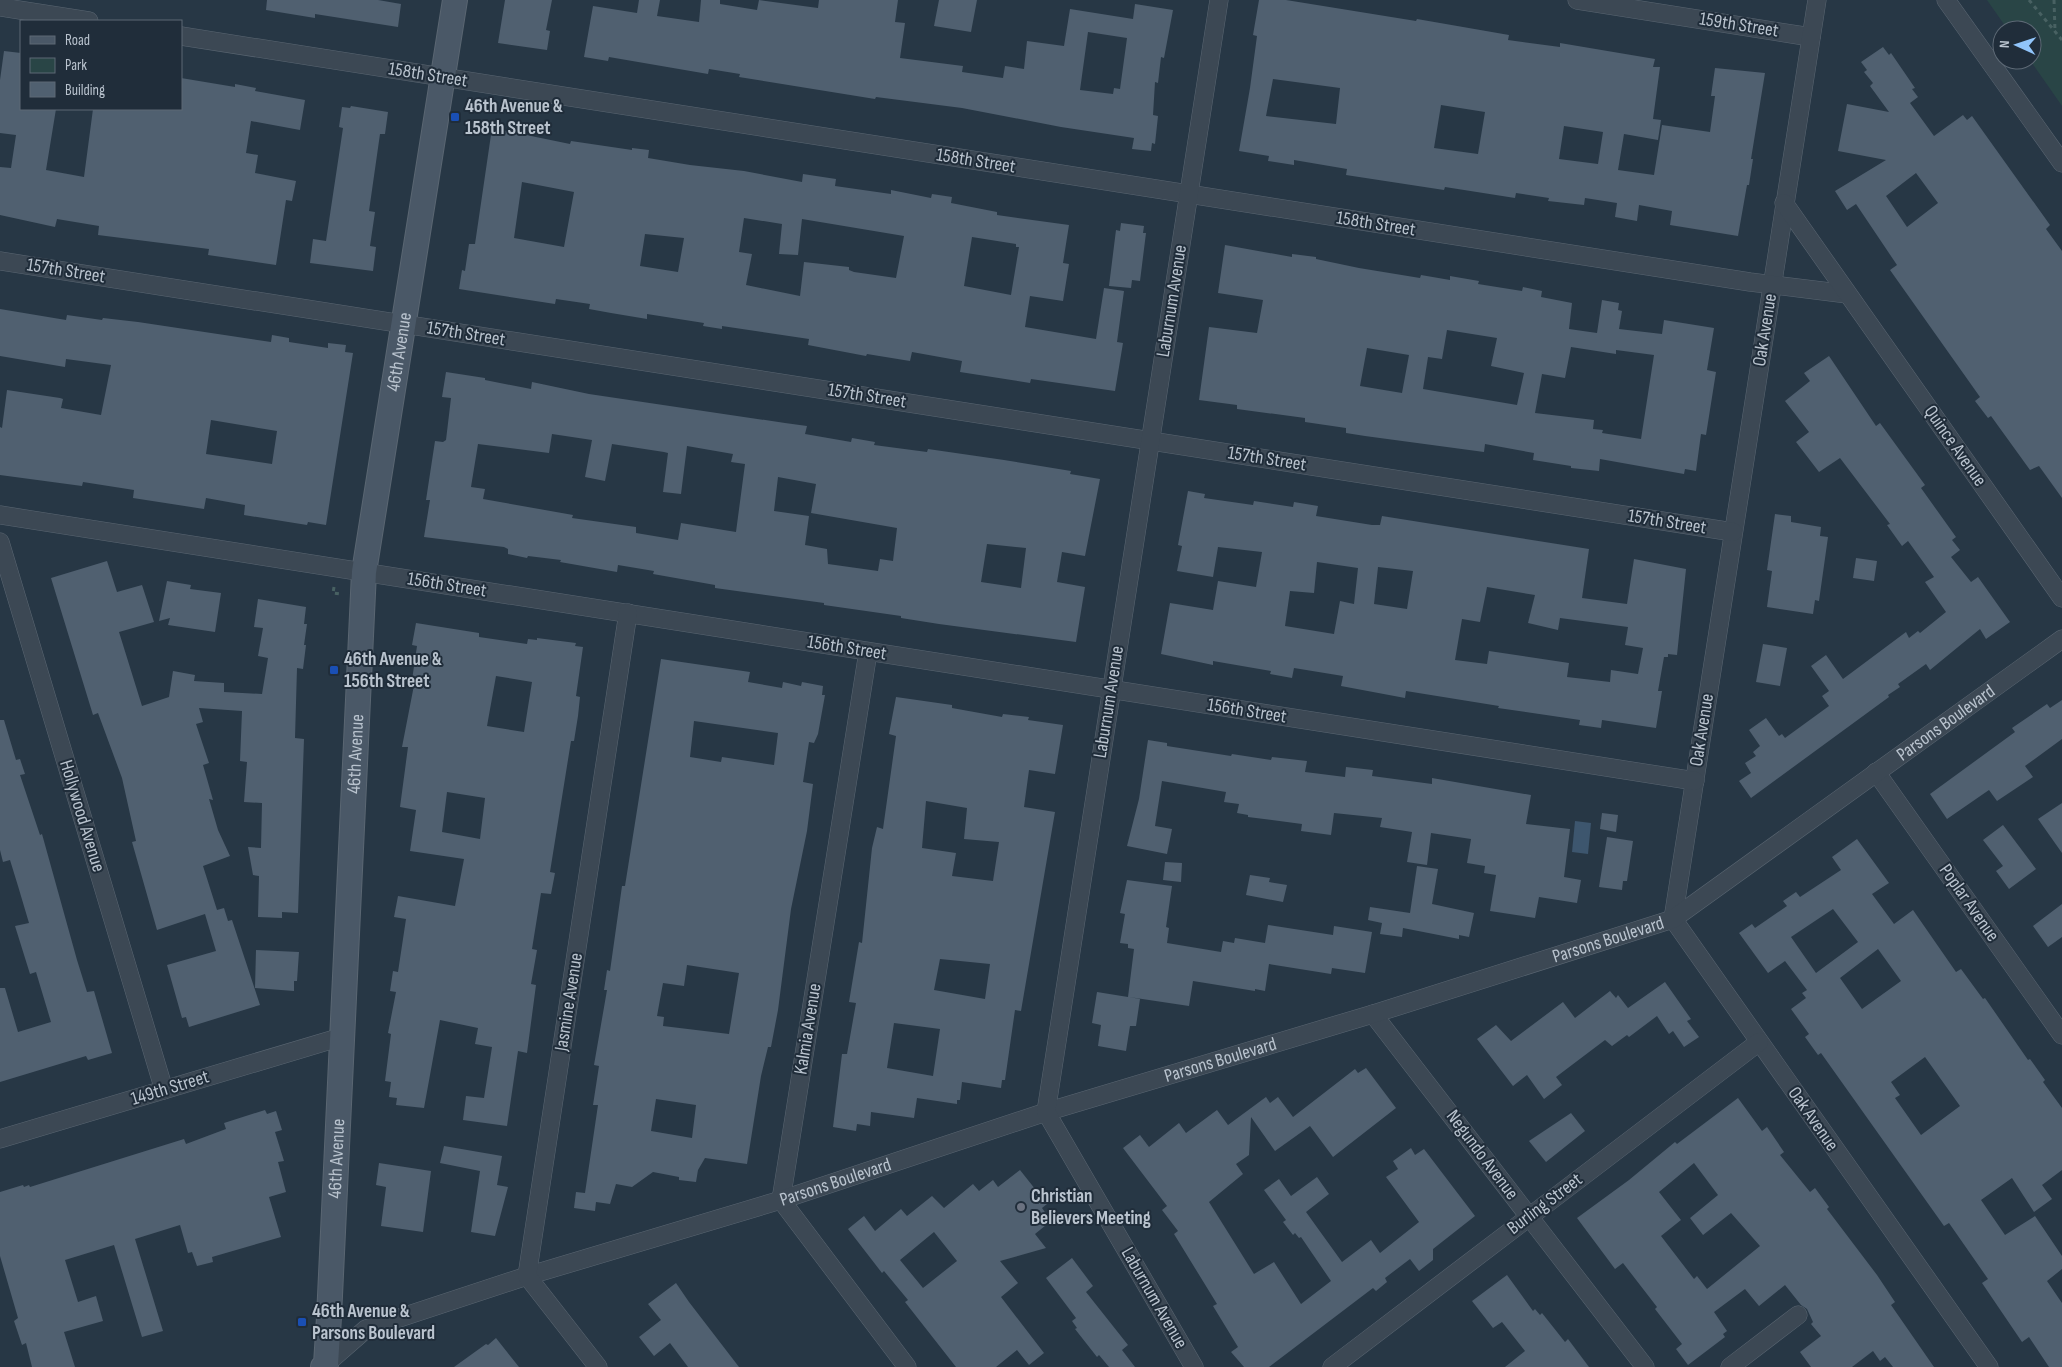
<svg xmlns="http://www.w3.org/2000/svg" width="2062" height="1367" viewBox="0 0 2062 1367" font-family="'Sofia Sans Condensed',sans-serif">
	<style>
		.green { fill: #294546 }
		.water { fill: #3d566e }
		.building { fill: #506070; fill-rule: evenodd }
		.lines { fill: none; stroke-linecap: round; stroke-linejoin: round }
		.street-casing { stroke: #5a6672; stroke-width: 19 }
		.secondary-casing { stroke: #5a6672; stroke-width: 26 }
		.path { stroke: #486162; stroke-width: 3; stroke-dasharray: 4 4; stroke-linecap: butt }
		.street { stroke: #3c4854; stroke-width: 18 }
		.secondary { stroke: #4a5867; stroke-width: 24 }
		.transit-dot { fill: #1a4fb4; stroke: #202d3a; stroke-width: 2 }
		.worship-dot { fill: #6b7280; stroke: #202d3a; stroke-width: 2 }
		.labels { text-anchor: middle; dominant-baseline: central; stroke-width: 4; stroke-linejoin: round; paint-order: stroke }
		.street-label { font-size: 19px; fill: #b9c3ce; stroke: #202d3a }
		.poi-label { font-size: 19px; font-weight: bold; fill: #b9c3ce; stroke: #202d3a; text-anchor: start }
	</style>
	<rect width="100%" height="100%" fill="#273745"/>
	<path class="green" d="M1987 0H2062V106L2030 60H2032V30H2008Z"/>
	<path class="water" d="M1575 821 1591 823 1588 854 1572 852Z"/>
	<path class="building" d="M267 0H378L401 4 398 27 315 14V18L266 10Z
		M505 0H552L546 30 550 31 547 50 498 43Z
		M639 0H660L657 16 699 22 701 0H720V4L757 10 759 0 818 8 819 0H898L895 22 905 23 900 58 963 66 962 72 1003 78 1005 66 1024 69 1027 41 1064 46 1070 9 1133 19 1135 4 1173 10 1164 58 1161 57 1158 83 1155 82 1153 115 1158 116 1155 144 1152 143 1151 151 1132 149 1134 138 1061 127 962 108 876 97 875 99 739 77 740 74 709 69 708 74 609 57 608 61 584 57 593 6 637 13ZM1088 32 1127 38 1120 89 1114 88 1113 94 1080 90Z
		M939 0H977L971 32 934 26Z
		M1259 0H1286L1416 21 1417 19 1509 35 1508 40 1560 47V43L1655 59 1653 67H1660L1653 119 1661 120 1658 140 1624 134 1618 170 1654 175 1662 125 1710 132 1715 96H1711L1715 68 1765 73 1751 159H1753L1749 185H1747L1738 236 1670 225 1672 211 1639 205 1637 221 1615 217 1617 203 1585 198 1584 205 1548 201 1549 198 1516 193 1515 198 1445 187 1444 190 1346 175 1347 169 1294 160V165L1268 161 1269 156 1239 151 1250 88 1257 36 1253 35ZM1273 79 1340 88 1336 124 1266 116ZM1441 105 1485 112 1478 154 1434 148ZM1564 126 1603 132 1598 164 1559 159Z
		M1883 47 1889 55 1891 53 1915 88 1912 89 1918 97 1910 103 1934 136 1963 115 1967 120 1972 116 2050 225 2046 229 2062 251V498L2039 466 2030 470 1991 416 1988 418 1975 401 1980 397 1890 270 1897 265 1856 204 1847 210 1835 191 1886 160 1838 151 1847 104 1889 112 1870 86 1873 83 1864 72 1867 70 1861 62ZM1916 173 1938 203 1907 227 1886 196Z
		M4 51 21 53V109H56L46 170 84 177 93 109H181V78L235 87V84L256 88 255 91 305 100 300 130 251 121 246 153 258 155 255 173 296 181 292 201 286 200 276 265 208 255 209 249 98 235 99 226 57 219 55 227 0 215V167L11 168 16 135 0 133V80Z
		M351 106 388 112 385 134H380L369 211 375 212 370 246 376 247 373 271 310 263 313 239 326 241 343 128 339 127 342 107 350 108Z
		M492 128 570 144 571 141 632 150V148L649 150 648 158 690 165 744 171 802 182 803 174 836 179 835 186 891 194V190L931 198 932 194 952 197 951 203 997 212V215L1069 225 1063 263 1069 264 1063 301 1030 296 1025 327 1096 339 1104 288 1124 291 1117 342 1123 343 1115 391 1031 379 1030 383 960 372 962 361 912 352 910 361 867 354 866 356 808 345 809 339 722 326V329L703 326 704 323 647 314V319L611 313 589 309 590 304 556 299 555 304 459 289 462 270 465 271 469 244H475ZM522 182 574 192 564 247 514 238ZM744 218 782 224 779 254 798 255 802 219 904 236 896 278 854 272 849 270V267L804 262 800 296 746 285 752 254 739 252ZM645 234 684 238 678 272 640 266ZM972 237 1016 244V247H1019L1011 295 964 286Z
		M1121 223 1144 226 1143 233H1146L1140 281 1132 280 1131 288 1109 286 1116 230 1120 231Z
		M1225 245 1292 257V254L1316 257V259L1359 268 1420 278 1421 275 1450 280V276L1479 281 1478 284 1522 291 1523 287 1542 291 1541 297 1572 303 1569 329 1597 333 1602 300 1619 303 1618 310 1622 311 1619 329 1662 334 1664 320 1714 328 1707 370 1716 372 1706 435 1701 434 1696 471 1685 469 1684 474 1600 459 1599 471 1571 468V466L1533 460 1534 453 1485 444 1484 452 1365 436 1346 433V428L1305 422V418L1237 409V405L1199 400 1209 327 1257 333 1263 300 1218 293ZM1447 330 1497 338 1491 366 1524 373 1517 405 1423 389 1428 357 1442 359ZM1571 347 1616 354V350L1654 355 1641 439 1602 433 1603 430 1593 429 1594 420 1535 413 1542 374 1565 378ZM1367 348 1409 355 1402 393 1360 386Z
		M0 309 66 320 67 315 102 320 103 318 138 322 271 342 272 335 289 338V342L328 348V343L346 345 345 352 353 353 326 525 308 522 307 525 244 515 245 505 206 498 204 509 133 498 134 490 83 482 82 486 0 475V427L2 428 7 390 60 398 63 399 61 408 101 415 111 365 66 359 65 367 0 356ZM211 420 277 431 272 464 206 454Z
		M1829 356 1876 426 1880 423 1925 485 1921 488 1956 537 1952 540 1960 550 1951 557 1971 582 1978 577 2010 622 1986 639 1980 629 1930 670 1926 664 1898 684 1900 687 1888 695 1889 697 1751 798 1739 781 1751 773 1745 763 1756 756 1753 752 1760 746 1749 730 1766 718 1779 736 1782 734 1785 738 1829 706 1822 696 1829 691 1811 666 1826 655 1843 679 1906 632 1909 638 1918 631 1920 633 1946 612 1925 582 1934 577 1908 541 1902 546 1887 525 1890 524 1840 458 1819 472 1796 442 1809 432 1785 401 1810 381 1804 373Z
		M446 372 485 378V380L531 389 532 382 589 394 785 423 807 426 805 434 851 442 852 438 875 442 874 445 927 452 928 449 1004 460 1071 471 1070 474 1100 479 1085 556 1062 552 1057 582 1085 587 1076 642 939 624 901 618V616L824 605V603L715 588V585L653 574 654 571 618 565 617 572 560 562 561 560 528 556 527 558 508 554V549L504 547 424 537 430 500H426L435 441 443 442 446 440 451 398 442 397ZM552 434 592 440 585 477 605 481 612 444 664 452 668 453 663 492 681 494 687 446 733 454 731 462 745 464 736 532 681 523 678 540 636 533V527L572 518 573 515 483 499 485 489 471 487 478 444 549 453ZM778 477 816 484 811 513 897 528 893 561 880 559 878 571 828 564 827 549 805 545 809 516 774 511ZM987 544 1026 548 1021 588 981 582Z
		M1188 491 1205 494 1204 498 1253 505 1254 501 1293 507 1294 502 1318 506 1316 516 1372 525H1380L1382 516 1589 549 1582 598 1627 604 1634 559 1686 569 1677 655 1668 654V657H1664L1658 691H1662L1656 728 1602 720 1601 728 1579 725 1580 720 1498 708 1499 706 1406 691 1405 698 1341 686 1343 676 1294 668 1292 678 1270 674 1271 671 1213 661V665L1161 654 1170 603 1213 610 1218 581 1256 587 1262 552 1218 547 1213 577 1177 571 1182 546 1178 545ZM1317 562 1358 568 1354 604 1340 601 1334 634 1285 626 1290 591 1314 593ZM1378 567 1413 571 1407 609 1374 604ZM1487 587 1535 595 1528 623 1558 630 1560 618 1628 627 1625 645 1643 648 1638 674 1611 670 1610 682 1567 677 1569 663 1489 651 1487 664 1455 660 1462 619 1480 622Z
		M1775 514 1791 516V522L1821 527 1820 536 1828 537 1819 601 1815 600 1813 614 1767 607 1772 571 1767 570Z
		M1856 558 1877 561 1874 581 1853 578Z
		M107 561 117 592 142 585 154 622 119 632 142 706 169 697 173 671 195 675 194 681 224 683V692L262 694 268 658 258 656 263 628 254 627 258 599 306 607 304 624H307L304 645H306L303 669 297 668 295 738 304 739 298 913 282 912V918L258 917 259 876 253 875 248 847 261 848 262 803 244 802 247 762 240 761 242 711 199 708 203 722 196 724 209 763 203 765 213 800 209 799 218 830 230 856 203 866 217 910 224 908 228 921 232 920 260 1005 189 1027 186 1017 182 1018 167 965 216 951 205 914 157 930 132 842 136 841 122 778 98 713 93 715 51 578Z
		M167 581 191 585 190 589 221 593 215 632 168 625 170 618 159 621Z
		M416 623 479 633V637L527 644 528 639 537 640V638L576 643 575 646 583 647 576 696 580 697 578 716 574 741H571L550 872 555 873 551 894 541 893 532 949 537 950 531 984 536 985 527 1053 518 1051 507 1126 463 1120 466 1096 484 1098 492 1047 475 1044 478 1028 440 1020 424 1108 396 1105 397 1098 389 1097 391 1082 385 1081 391 1034 388 1033 396 992 390 991 393 971 398 972 406 919 394 917 398 896 455 906 464 859 410 851 416 810 400 807 408 747H402L415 680H412L417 646 412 645ZM496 676 532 682 524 732 487 726ZM447 792 485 798 480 839 442 832Z
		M1763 644 1787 648 1780 686 1756 682Z
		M661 659 750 672 748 682 782 688 783 682 801 686 802 682 823 686 822 695H825L818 734 814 743 809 742 803 782 813 784 807 831 791 909 778 1010 771 1047H768L761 1076 747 1164 705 1158 698 1170 696 1182 679 1180V1177L653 1172 632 1187 616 1184 610 1204 596 1202 595 1211 574 1208 576 1192 585 1193 598 1105H593L599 1066 594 1065 607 990H604L607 970 610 971 622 886H625ZM694 721 778 733 774 765 722 757 721 762 690 757ZM687 965 739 973 729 1034 663 1026 664 1017 657 1016 663 983 684 986ZM656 1099 696 1105 692 1138 651 1131Z
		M896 697 952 705V708L1002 717 1003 714 1029 717 1028 720 1063 725 1055 774 1029 770 1024 807 1055 812 1021 1011 1015 1010 1005 1080H1002L1001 1088 962 1082 960 1100H957V1104L917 1098 914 1118 871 1112 870 1126 857 1124 856 1131 833 1127 842 1054H847L856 1003 849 1002 859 942 862 943 872 848 877 827 883 829 896 736 889 734ZM926 801 967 808 964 839 999 842 993 881 952 876 956 853 922 848ZM940 959 990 964 985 999 934 990ZM894 1023 940 1029 933 1076 887 1068Z
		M2062 700V739L2025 766 2033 777 1997 801 1989 790 1947 819 1930 794 2015 732 2012 728 2047 704 2050 708Z
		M0 720H4L16 760 20 759 25 774 20 775 40 835 42 834 77 960 87 992 94 991 112 1053 88 1060 86 1056 0 1082V988H5L18 1032 51 1022 36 972 30 974 15 926 29 923 18 886 10 860 3 862 0 850Z
		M1148 740 1167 743V746L1231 756 1232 754 1271 760 1272 757 1307 761 1305 772 1345 777 1346 767 1373 770 1372 776 1432 784V778L1531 795 1526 824 1570 829 1564 877 1581 880 1577 903 1539 897 1535 918 1490 911 1496 875 1484 873 1485 866 1467 863 1471 839 1431 833 1427 865 1407 862 1412 832 1380 827 1382 818 1334 813 1331 835 1301 831 1302 824 1248 817V815L1237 813 1239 804 1224 802 1226 792 1162 781 1155 826 1172 829 1167 854 1127 846 1139 799Z
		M2062 803V853L2038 819Z
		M1602 813 1618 815 1616 832 1600 829Z
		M2003 825 2036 869 2009 889 1996 871 2003 866 1983 840Z
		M1607 837 1633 841 1627 881H1623L1622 890 1599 887Z
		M1857 839 1889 883 1872 894 1894 924 1913 910 1956 972 1961 969 1983 999 1985 998 2028 1060 2030 1059 2045 1080 2043 1082 2062 1108V1170L2042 1185 2052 1199 2034 1212 2012 1178 1981 1200 2005 1235 2035 1216 2062 1256V1269L2047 1281 2062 1303V1367H2049L2029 1337 2022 1342 1982 1283 1988 1279 1949 1223 1944 1226 1821 1053 1818 1055 1805 1037 1809 1034 1791 1009 1806 998 1802 993 1807 990 1785 961 1768 973 1739 933 1752 924 1755 928 1787 906 1783 901 1796 892 1800 897 1841 870 1832 857ZM1833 909 1858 942 1816 973 1791 937ZM1878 949 1901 981 1862 1009 1840 978ZM1925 1057 1960 1106 1921 1135 1895 1098 1900 1095 1891 1082Z
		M1165 862 1182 863 1181 882 1163 880Z
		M1417 866 1438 869 1432 904 1474 913 1469 937 1459 935V939L1403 928 1402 937 1380 934 1382 923 1368 920 1370 907 1410 913Z
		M1250 875 1270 878 1269 882 1287 885 1283 902 1246 895Z
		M1127 880 1172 886 1166 927 1169 928 1167 943 1221 952 1223 941 1234 943 1235 938 1265 943 1268 925 1333 935 1334 926 1372 932 1365 973 1332 968 1331 974 1269 964 1265 991 1255 989V991L1193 981 1189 1006 1129 997 1140 999 1136 1026H1130L1126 1051 1098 1046 1101 1025 1092 1023 1097 992 1128 997 1134 949 1128 948V944L1120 943 1125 914 1120 913Z
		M2062 904V937L2048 947 2033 926Z
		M256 950 299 952 297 981H294V991L255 988Z
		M1665 982 1691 1019 1687 1021 1699 1037 1684 1047 1673 1031 1669 1034 1657 1016 1629 1037 1627 1035 1612 1046 1605 1040 1556 1077 1562 1085 1544 1099 1527 1075 1513 1086 1477 1039 1496 1025 1511 1041 1563 1002 1575 1018 1610 991 1616 998 1618 995 1628 1008Z
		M1366 1068 1396 1108 1333 1157 1310 1126 1275 1151 1251 1117 1249 1155 1236 1164 1243 1174 1209 1202 1254 1274 1274 1262 1301 1304 1331 1281 1301 1237 1299 1238 1295 1233 1293 1235 1283 1222 1286 1220 1264 1190 1279 1179 1291 1196 1317 1177 1329 1194 1306 1212 1342 1262 1371 1240 1380 1253 1419 1222 1386 1177 1398 1169 1393 1161 1411 1148 1415 1155 1424 1149 1475 1216 1433 1249V1260L1419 1271 1410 1259 1385 1278 1387 1282 1376 1291 1373 1288 1269 1367H1244L1231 1352 1238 1347 1213 1306 1217 1304 1174 1234 1178 1231 1162 1210 1167 1206 1123 1148 1140 1135 1149 1147 1179 1123 1186 1133 1217 1110 1228 1125 1266 1097 1270 1103 1278 1097 1293 1117 1355 1069 1358 1073Z
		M1738 1098 1762 1131 1767 1127 1784 1152 1780 1155 1810 1192 1815 1188 1829 1207 1827 1209 1877 1275 1895 1302 1891 1305 1934 1367H1893L1885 1357 1880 1361 1873 1351 1852 1367H1811L1800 1352 1821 1336 1811 1324 1813 1322 1807 1309 1801 1305 1785 1285 1759 1306 1745 1289 1714 1312 1727 1331 1723 1334 1725 1337 1688 1365 1676 1349 1682 1344 1655 1309 1657 1307 1623 1263 1615 1269 1577 1218 1629 1180 1675 1142 1677 1144ZM1694 1163 1718 1195 1690 1218 1703 1235 1731 1213 1760 1246 1707 1289 1697 1276 1694 1279 1661 1236 1681 1220 1659 1192Z
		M265 1110 267 1114 276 1111 282 1130 275 1132 284 1161 278 1162 286 1192 269 1197 281 1237 212 1257 213 1262 197 1266 192 1252 188 1253 180 1225 135 1239 163 1331 142 1337 114 1245 65 1260 78 1302 96 1296 103 1321 64 1332 75 1367H32L26 1343 22 1345 14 1321 18 1318 0 1256V1192L23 1185 24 1187 29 1185 30 1187 184 1139 186 1144 226 1129 224 1123Z
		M1571 1113 1585 1131 1546 1162 1529 1141Z
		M444 1146 502 1156 497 1185 508 1187 495 1236 471 1232 480 1171 440 1163Z
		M379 1163 431 1171 423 1232 381 1226 386 1187 376 1185Z
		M1020 1170 1047 1204 1042 1208 1051 1221 1035 1234 1046 1248 1000 1261 1018 1283 1001 1297 1044 1353 1029 1365 1017 1350 996 1367H956L905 1302 908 1300 884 1271 882 1273 848 1229 864 1216 875 1231 901 1209 907 1216 932 1196 944 1208 973 1184 979 1191 993 1180 998 1187ZM934 1232 957 1261 923 1288 900 1260Z
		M1072 1258 1093 1286 1086 1292 1128 1345 1122 1350 1135 1367H1109L1099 1355 1097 1357 1075 1329 1077 1328 1072 1321 1076 1318 1046 1278Z
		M1507 1275 1533 1311 1535 1309 1540 1315 1542 1313 1565 1342 1568 1339 1589 1367H1505L1525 1351 1502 1322 1493 1328 1472 1301Z
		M676 1283 689 1302 739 1367H688L670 1343 654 1356 639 1337 661 1320 648 1304Z
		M496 1338 519 1367H454L486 1344 488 1345Z"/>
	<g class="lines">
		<defs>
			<g id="street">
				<path d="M1577 0 1811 37"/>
				<path d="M1817 0 1673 919 1989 1367"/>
				<path d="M1946 0 2062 163"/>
				<path d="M0 7 89 21"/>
				<path d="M181 36 1750 282 1847 294"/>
				<path d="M1784 203 2062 598"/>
				<path d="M0 261 1733 532"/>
				<path d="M0 515 1695 781"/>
				<path d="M0 542 164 1090"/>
				<path d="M868 652 781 1200 907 1367"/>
				<path d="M1876 772 2062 1035"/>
				<path d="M1373 1014 1645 1367"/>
				<path d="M0 1139 341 1037"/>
				<path id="s1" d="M326 1367V1364L366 1329 527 1276 781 1200 1046 1112 1373 1014 1673 919 2062 639"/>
				<path d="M598 1367 527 1276 628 613"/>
				<path d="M1194 1367 1046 1112 1219 0"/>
				<path d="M1332 1367 1759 1042"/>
				<path d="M1730 1367 1798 1315"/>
			</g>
			<g id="secondary">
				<path id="s2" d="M323 1367 326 1364 329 1317 364 572 455 0"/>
			</g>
		</defs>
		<use href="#street" class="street-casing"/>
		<use href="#secondary" class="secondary-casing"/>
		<path class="path" d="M2029 0 2062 40
			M2054 0 2055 31
			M334 587 333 593 340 594"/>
		<use href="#street" class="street"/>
		<use href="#secondary" class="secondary"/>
	</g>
	<g class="transit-dot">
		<rect x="450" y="112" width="10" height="10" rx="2.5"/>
		<rect x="329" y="665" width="10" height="10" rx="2.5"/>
		<rect x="297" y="1317" width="10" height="10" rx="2.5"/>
	</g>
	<circle class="worship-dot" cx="1021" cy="1207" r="5"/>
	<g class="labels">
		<g class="street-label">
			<text transform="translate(1739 25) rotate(9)">159th Street</text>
			<text transform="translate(428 75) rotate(9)">158th Street</text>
			<text transform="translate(976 161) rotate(9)">158th Street</text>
			<text transform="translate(1376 224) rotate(9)">158th Street</text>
			<text transform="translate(66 271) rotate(9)">157th Street</text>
			<text transform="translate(1172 301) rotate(-81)">Laburnum Avenue</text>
			<text transform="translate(1765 330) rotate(-81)">Oak Avenue</text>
			<text transform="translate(466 334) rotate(9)">157th Street</text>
			<text stroke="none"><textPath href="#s2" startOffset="1020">46th Avenue</textPath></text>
			<text transform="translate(867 396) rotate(9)">157th Street</text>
			<text transform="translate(1955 446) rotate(55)">Quince Avenue</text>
			<text transform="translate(1267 459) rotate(9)">157th Street</text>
			<text transform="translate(1667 522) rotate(9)">157th Street</text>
			<text transform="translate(447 585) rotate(9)">156th Street</text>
			<text transform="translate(847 648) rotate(9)">156th Street</text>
			<text transform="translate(1109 702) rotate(-81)">Laburnum Avenue</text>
			<text transform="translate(1247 711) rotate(9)">156th Street</text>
			<text stroke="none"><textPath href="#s1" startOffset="1762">Parsons Boulevard</textPath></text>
			<text transform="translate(1702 730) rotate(-81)">Oak Avenue</text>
			<text stroke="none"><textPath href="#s2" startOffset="615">46th Avenue</textPath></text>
			<text transform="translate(82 816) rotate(73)">Hollywood Avenue</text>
			<text transform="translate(1969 903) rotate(55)">Poplar Avenue</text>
			<text stroke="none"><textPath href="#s1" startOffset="1358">Parsons Boulevard</textPath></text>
			<text transform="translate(569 1002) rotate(-81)">Jasmine Avenue</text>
			<text transform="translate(808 1029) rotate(-81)">Kalmia Avenue</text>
			<text stroke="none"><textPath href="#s1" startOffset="952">Parsons Boulevard</textPath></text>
			<text transform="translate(170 1088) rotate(-17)">149th Street</text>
			<text transform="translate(1813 1119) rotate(55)">Oak Avenue</text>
			<text transform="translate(1482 1155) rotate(53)">Negundo Avenue</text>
			<text stroke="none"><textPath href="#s2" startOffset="210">46th Avenue</textPath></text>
			<text stroke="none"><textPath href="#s1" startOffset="548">Parsons Boulevard</textPath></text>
			<text transform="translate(1545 1204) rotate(-37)">Burling Street</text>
			<text transform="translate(1154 1298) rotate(60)">Laburnum Avenue</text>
		</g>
		<g class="poi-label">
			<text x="465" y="106">46th Avenue &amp;<tspan x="465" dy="22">158th Street</tspan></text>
			<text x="344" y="659">46th Avenue &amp;<tspan x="344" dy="22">156th Street</tspan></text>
			<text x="1031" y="1196">Christian<tspan x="1031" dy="22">Believers Meeting</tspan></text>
			<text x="312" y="1311">46th Avenue &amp;<tspan x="312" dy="22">Parsons Boulevard</tspan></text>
		</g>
	</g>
	<rect x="20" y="20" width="162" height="90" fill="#202d3a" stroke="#5d6975"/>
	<rect x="30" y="36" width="25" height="8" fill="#4a5867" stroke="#5d6975"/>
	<text x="65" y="45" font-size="15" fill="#b9c3ce">Road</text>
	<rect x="30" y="58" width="25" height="15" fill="#294546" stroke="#5d6975"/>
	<text x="65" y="70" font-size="15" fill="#b9c3ce">Park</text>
	<rect x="30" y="82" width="25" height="15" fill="#506070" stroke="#5d6975"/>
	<text x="65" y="95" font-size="15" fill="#b9c3ce">Building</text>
	<g transform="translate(2017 45) rotate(273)"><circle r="24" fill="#202d3a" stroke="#5d6975"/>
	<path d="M0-4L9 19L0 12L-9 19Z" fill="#91c5fb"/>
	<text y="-8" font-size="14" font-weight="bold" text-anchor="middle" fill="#b9c3ce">N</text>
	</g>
</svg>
